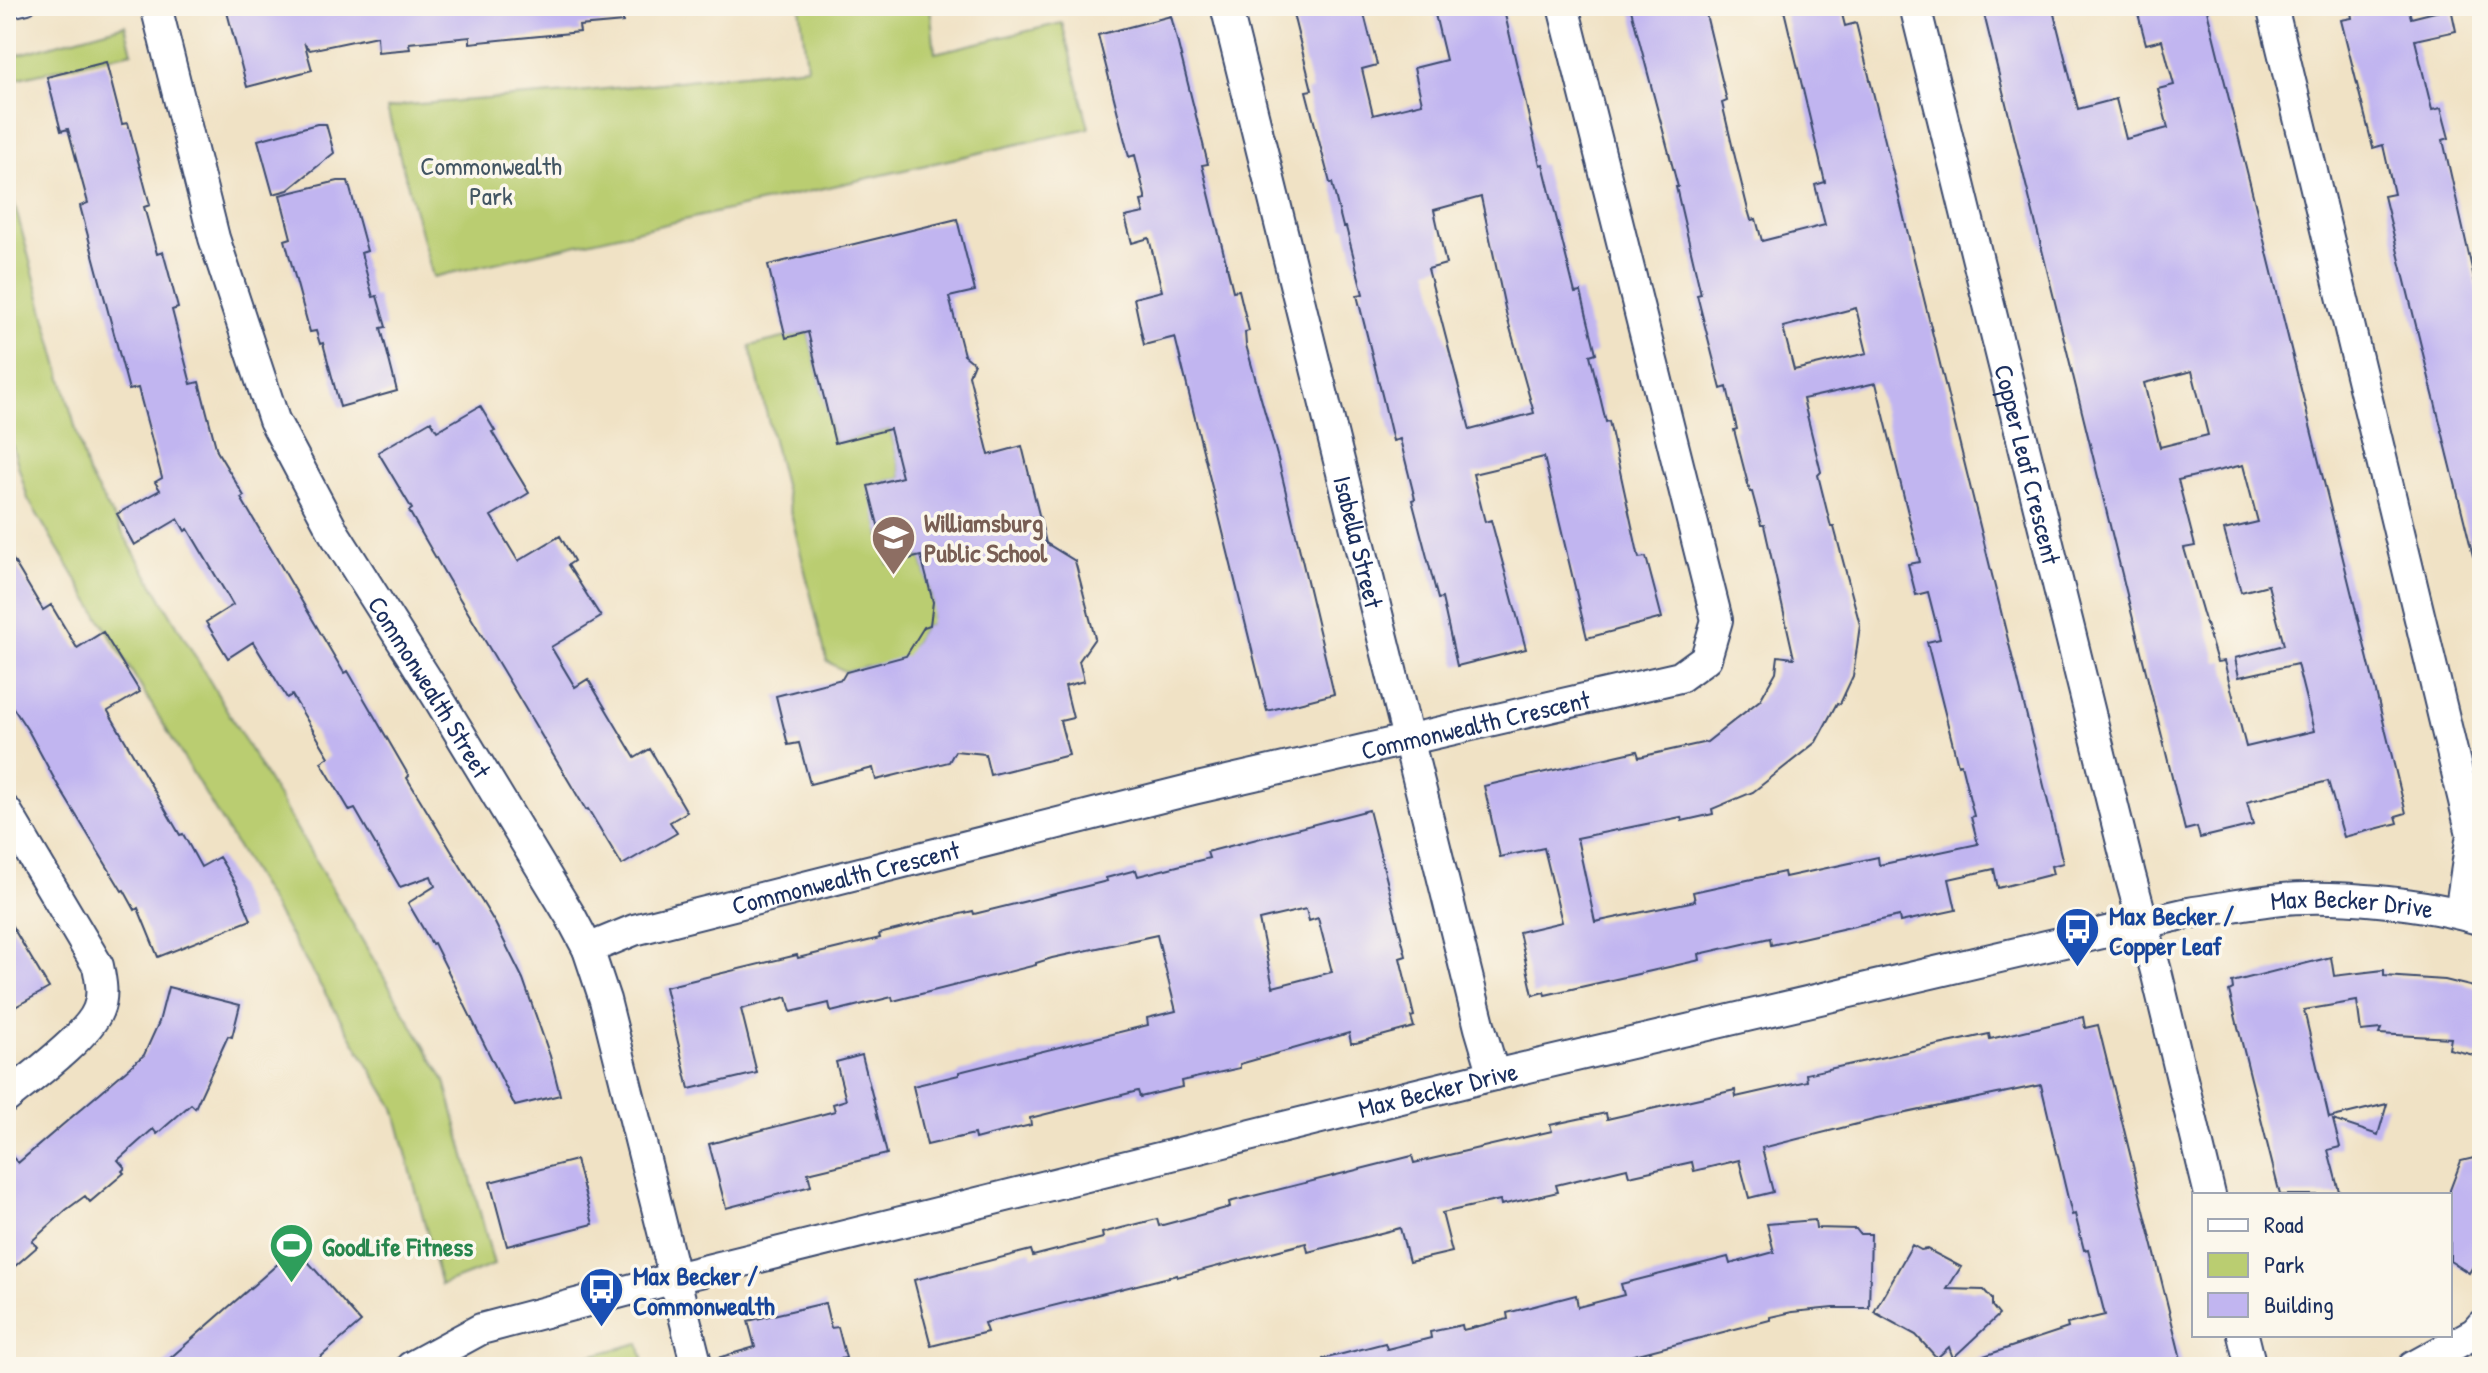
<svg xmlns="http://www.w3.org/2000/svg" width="2488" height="1373" viewBox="0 0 2488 1373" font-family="'Patrick Hand',sans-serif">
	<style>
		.green { fill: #bacd71; stroke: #6a7e68; stroke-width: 2 }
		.building { fill: #c1b5f0; fill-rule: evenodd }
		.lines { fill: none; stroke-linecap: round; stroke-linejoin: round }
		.service-casing { stroke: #3b4a6d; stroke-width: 18 }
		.minor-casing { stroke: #3b4a6d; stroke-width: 34 }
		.service { stroke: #fff; stroke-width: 14 }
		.minor { stroke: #fff; stroke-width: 30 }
		.labels { text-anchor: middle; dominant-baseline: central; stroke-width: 7; stroke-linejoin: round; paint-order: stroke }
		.park-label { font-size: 26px; fill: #435663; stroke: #fbf7ec }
		.street-label { font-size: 26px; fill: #1b2f5e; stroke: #fbf7ec }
		.education-label { font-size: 26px; font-weight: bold; fill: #785e54; stroke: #fbf7ec; text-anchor: start }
		.transit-label { font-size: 26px; font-weight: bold; fill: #164399; stroke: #fbf7ec; text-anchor: start }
		.leisure-label { font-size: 26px; font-weight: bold; fill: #27864d; stroke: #fbf7ec; text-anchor: start }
	</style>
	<rect width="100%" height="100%" fill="#fbf7ec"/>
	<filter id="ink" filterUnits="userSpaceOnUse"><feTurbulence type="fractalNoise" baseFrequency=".0125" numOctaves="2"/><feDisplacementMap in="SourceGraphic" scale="16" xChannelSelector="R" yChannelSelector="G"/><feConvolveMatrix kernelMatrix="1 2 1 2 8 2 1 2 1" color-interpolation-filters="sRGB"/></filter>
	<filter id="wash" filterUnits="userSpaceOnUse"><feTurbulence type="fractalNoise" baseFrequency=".006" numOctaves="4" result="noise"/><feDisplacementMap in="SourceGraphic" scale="32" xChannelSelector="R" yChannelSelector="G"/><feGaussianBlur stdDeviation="1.8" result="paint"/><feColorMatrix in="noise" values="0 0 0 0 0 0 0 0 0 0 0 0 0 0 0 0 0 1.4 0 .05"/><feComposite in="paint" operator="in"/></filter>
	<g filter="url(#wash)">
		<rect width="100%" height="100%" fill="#f0e2c5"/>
		<path class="green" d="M800 6H930L935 53 1062 23 1089 128 433 277 387 109 406 105 569 93 807 67Z
			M125 25 132 52 6 81V58Z
			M6 173 88 474 445 1081 494 1265 441 1285 394 1108 28 499 6 424Z
			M808 332 835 443 890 429 902 477 869 486 888 564 921 556 935 609 931 617 938 623 924 627 912 647 918 672 878 664 846 672 827 661 750 346Z
			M639 1343 645 1367H551L556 1365Z"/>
		<g id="blocks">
			<path class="building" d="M250 6H622L623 22 579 26 580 32 470 43V37L409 43 410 49 378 52 377 36 310 50 305 45 312 70 247 87 227 12Z
				M1291 6H1362L1377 65 1362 69 1373 115 1422 103 1414 68 1446 60 1433 6H1503L1540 165 1543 164 1575 293 1581 292 1596 353 1590 355 1606 422 1609 421 1639 558 1646 557 1662 618 1587 638 1544 457 1473 474 1485 522 1491 520 1526 649 1457 666 1442 598 1438 599 1412 500 1415 499 1400 439 1393 441 1384 403 1357 295 1363 294 1346 227H1343L1332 183H1330L1306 91 1312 90ZM1481 197 1507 317 1534 413 1470 430 1428 269 1446 264 1434 210Z
				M1630 6H1704L1727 101 1722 103 1733 149 1748 210 1751 220 1756 219 1762 241 1825 225 1815 185 1825 182 1783 6H1840L1845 26 1856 23 2063 863 2051 866 2053 874 1998 888 1994 869 1949 879 1956 910 1900 922 1899 916 1771 945 1770 938 1699 954 1700 960 1545 995 1544 992 1533 995 1519 932 1562 922 1544 848 1500 857 1484 786 1637 751 1639 757 1707 742 1760 700 1776 672 1778 656 1794 658 1764 525H1761L1752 492H1750L1734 430 1737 429 1727 387 1721 389 1697 295 1701 294 1676 187H1678ZM1856 308 1867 353 1794 370 1783 327ZM1876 383 1920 562 1908 564 1916 595 1928 592 1940 639 1927 642 1958 765 1961 764 1974 816 1971 817 1978 844 1879 865 1878 857 1785 877 1784 872 1693 892 1695 901 1595 922 1577 838 1681 817 1682 821 1713 814 1712 809 1753 792 1816 742 1837 703 1840 704 1853 676 1860 625 1834 527H1831L1818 475 1821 472 1803 399Z
				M1982 6H2052L2078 109 2116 99 2126 139 2168 128 2158 89 2174 85 2162 40 2146 44 2136 6H2206L2406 813 2396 816 2398 823 2344 837 2328 781 2247 802 2253 825 2200 838 2197 827 2185 830ZM2192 371 2208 435 2160 447 2144 383ZM2243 465 2258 522 2224 530 2241 592 2268 585 2284 645 2235 658 2239 677 2297 664 2314 731 2246 747 2224 661 2217 662 2184 548 2195 546 2178 480Z
				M2350 6H2408L2411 18 2451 8 2456 31 2415 40 2432 110 2441 108 2449 138 2443 140 2482 313V555L2473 556 2384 196 2394 194 2383 145 2373 148 2341 20 2352 18Z
				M1171 16 1208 164 1202 165 1233 291 1239 290 1249 331 1245 332 1246 345 1278 459 1334 694 1267 711 1175 337 1144 345 1134 298 1162 291 1149 238 1132 243 1125 217 1144 213 1141 201 1146 200 1135 155 1129 157 1098 35Z
				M106 62 122 124 128 123 150 205 144 207 157 254 163 252 168 270 178 308 172 310 191 384 199 382 217 451 244 496 241 498 344 673 348 671 409 776 407 778 495 923 523 979 550 1056 560 1095 515 1106 434 943 432 944 408 903 435 886 431 876 400 887 355 809 350 811 321 762 329 757 292 695 287 698 253 642 228 658 206 622 233 605 188 529 185 531 178 519 134 545 117 514 160 490 155 482 162 478 138 388 129 390 80 206 88 203 68 129 61 131 47 77Z
				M317 124H326L334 153 288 190 273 194 258 140Z
				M338 181H348L367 251 361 253 373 297 377 296 386 327 381 328 397 391 340 407 323 343 320 344 316 331 310 332 285 240 291 238 280 195Z
				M957 219 975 291 949 297 964 355 974 363 969 375 989 455 1022 446 1046 543 1075 561 1095 638 1079 661 1084 681 1065 686 1073 718 1060 721 1069 755 990 775 985 754 955 751 949 762 876 780 873 768 810 784 799 743 788 745 776 696 842 679 846 672 906 656 924 627 930 625 933 602 921 556 888 564 868 486 902 477 890 429 835 443 808 332 786 338 768 265Z
				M480 406 495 431 492 432 529 493 491 516 518 561 560 536 574 561 568 565 601 617 551 647 575 687 588 679 635 758 650 749 687 812 670 822 677 833 622 865 588 809 586 810 448 579 409 511 412 509 378 452 431 421 437 431Z
				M6 548 43 610 51 605 77 648 103 632 140 692 108 711 180 835 183 834 201 867 219 857 237 886 251 920 158 957 138 908 135 910 124 890 122 891 56 782 29 732 6 697Z
				M1369 810 1406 956 1400 958 1414 1016 1411 1017 1414 1027 1356 1043H1351L1349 1033 1240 1064V1068L1181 1081 1182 1087 1140 1097 1138 1091 1030 1118 1031 1125 994 1134 975 1139 974 1134 927 1145 913 1086 959 1075V1072L1148 1025 1147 1018 1176 1011 1157 935 1052 958 1036 963V965L893 1001 892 997 831 1012 829 1003 791 1012 787 997 741 1009 757 1073 689 1089 665 987 797 955 798 958 880 938 879 934 935 920 973 911 974 914 1043 897 1107 881 1106 878 1136 870 1138 876 1209 858 1207 852ZM1306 909 1309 921 1318 918 1332 972 1273 987 1259 920Z
				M6 916 49 988 6 1012Z
				M2331 957 2334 976 2384 970V976L2445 980 2482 989V1042L2478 1056 2449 1049 2451 1038 2379 1034 2381 1029 2361 1031 2357 1001 2304 1010 2329 1118 2387 1104 2378 1135 2333 1120 2340 1147 2328 1150 2340 1195H2280L2229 991 2233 989 2232 982Z
				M168 987 240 1005 232 1037 228 1036 195 1108 191 1104 157 1134 153 1129 118 1160 125 1168 122 1171 124 1173 90 1202 85 1196 66 1210 32 1241 37 1247 6 1274V1150L18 1163 144 1055 159 1022Z
				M2083 1017 2085 1028 2098 1025 2183 1367H1964L1963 1363 2068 1328 2067 1324 2105 1315 2088 1249 2084 1250 2075 1214 2072 1215 2041 1085 1877 1119 1762 1148 1773 1192 1749 1198 1739 1160 1694 1171 1692 1162 1629 1176 1627 1168 1556 1185 1558 1192 1501 1205 1500 1200 1442 1213 1452 1252 1409 1262 1400 1228 1308 1252 1306 1243 1177 1277V1275L984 1323 987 1332 931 1346 914 1280 1031 1250 1033 1256 1103 1238 1102 1233 1157 1219 1159 1226 1230 1207 1229 1202 1412 1156 1414 1163 1552 1131 1550 1125 1606 1113 1607 1119 1735 1090 1736 1097 1807 1081 1806 1074 1989 1034 1990 1039Z
				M862 1055 887 1154 808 1173 811 1186 726 1208 709 1144 835 1111 833 1104 846 1100 836 1062Z
				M2482 1156V1251L2469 1273 2450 1261V1190L2461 1161Z
				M576 1160 593 1224 507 1246 490 1182Z
				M1815 1220 1816 1228 1856 1229 1860 1234H1871L1869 1308H1833L1792 1312 1770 1317V1320L1588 1367H1324L1323 1359 1385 1343 1387 1349 1431 1338 1430 1332 1462 1325 1463 1330 1508 1319 1507 1313 1576 1295 1578 1307 1624 1295 1621 1284 1728 1257 1730 1264 1774 1252 1767 1224Z
				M1912 1245 1921 1250 1927 1249 1961 1267 1947 1289 1984 1290 1992 1299V1306L1999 1315 1953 1358 1949 1347 1937 1358 1916 1335 1874 1312Z
				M296 1248 361 1322 309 1367H160Z
				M825 1303 831 1328 838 1327 846 1358 839 1359 841 1367H714V1359L755 1347 748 1321Z"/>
		</g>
	</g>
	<g filter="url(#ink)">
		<use href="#blocks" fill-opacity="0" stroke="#3b4a6d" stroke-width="2"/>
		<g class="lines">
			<defs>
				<path id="service" d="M6 11 28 6"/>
				<g id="minor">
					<path id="s1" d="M156 6 214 238 274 420 334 533 437 696 571 917 588 949 605 1000 697 1367"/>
					<path id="s2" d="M1226 6 1480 1028 1494 1075"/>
					<path id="s3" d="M1915 6 2130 875 2157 975 2210 1195"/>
					<path d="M2272 6 2472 834 2460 913"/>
					<path d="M6 811 98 966C101 981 104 996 98 1010 88 1036 29 1079 6 1098"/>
					<path id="s4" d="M588 949 634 930 1193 789 1680 677 1706 658 1717 620 1563 6"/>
					<path d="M2243 1335 2251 1367"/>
					<path id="s5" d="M411 1367 481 1329 675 1278 1494 1075 2188 913C2216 909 2245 903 2273 900 2332 893 2426 903 2482 920"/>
					<path d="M2413 1367 2475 1333 2482 1325"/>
				</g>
			</defs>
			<use href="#service" class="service-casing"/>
			<use href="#minor" class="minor-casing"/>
			<use href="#service" class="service"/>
			<use href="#minor" class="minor"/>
		</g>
	</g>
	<defs>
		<symbol id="school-pin" viewBox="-11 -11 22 30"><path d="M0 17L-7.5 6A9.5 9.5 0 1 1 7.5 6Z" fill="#8d6e63" stroke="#fbf7ec"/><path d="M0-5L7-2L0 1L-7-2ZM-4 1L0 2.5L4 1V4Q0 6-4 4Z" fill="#fff"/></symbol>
		<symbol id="bus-pin" viewBox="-11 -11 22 30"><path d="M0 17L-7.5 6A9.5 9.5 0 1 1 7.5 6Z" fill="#1a4fb4" stroke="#fbf7ec"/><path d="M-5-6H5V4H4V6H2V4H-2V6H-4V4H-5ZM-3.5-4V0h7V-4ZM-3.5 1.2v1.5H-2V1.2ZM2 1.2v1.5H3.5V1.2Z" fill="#fff"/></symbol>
		<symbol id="stadium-pin" viewBox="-11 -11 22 30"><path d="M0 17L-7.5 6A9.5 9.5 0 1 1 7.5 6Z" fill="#2e9e5b" stroke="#fbf7ec"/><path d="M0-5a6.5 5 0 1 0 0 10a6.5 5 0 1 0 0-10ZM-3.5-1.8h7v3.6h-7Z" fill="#fff"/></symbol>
	</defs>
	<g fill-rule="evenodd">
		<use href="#school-pin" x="868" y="512" width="51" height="69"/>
		<use href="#bus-pin" x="2052" y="904" width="51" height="69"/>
		<use href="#stadium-pin" x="266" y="1220" width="51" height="69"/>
		<use href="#bus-pin" x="576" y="1264" width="51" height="69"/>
	</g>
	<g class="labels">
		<g class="park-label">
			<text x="491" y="165">Commonwealth<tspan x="491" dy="30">Park</tspan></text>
		</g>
		<g class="street-label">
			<text stroke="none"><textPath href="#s3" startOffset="472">Copper Leaf Crescent</textPath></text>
			<text stroke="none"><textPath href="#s2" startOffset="552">Isabella Street</textPath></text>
			<text stroke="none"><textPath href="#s1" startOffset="740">Commonwealth Street</textPath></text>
			<text stroke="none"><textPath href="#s4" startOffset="916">Commonwealth Crescent</textPath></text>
			<text stroke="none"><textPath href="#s4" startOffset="268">Commonwealth Crescent</textPath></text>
			<text stroke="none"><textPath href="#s5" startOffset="2002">Max Becker Drive</textPath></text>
			<text stroke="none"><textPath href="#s5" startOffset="1066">Max Becker Drive</textPath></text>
		</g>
		<g class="education-label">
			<text x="924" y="522">Williamsburg<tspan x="924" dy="30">Public School</tspan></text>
		</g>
		<g class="transit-label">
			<text x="2109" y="915">Max Becker /<tspan x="2109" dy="30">Copper Leaf</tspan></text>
			<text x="633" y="1275">Max Becker /<tspan x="633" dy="30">Commonwealth</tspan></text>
		</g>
		<g class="leisure-label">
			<text x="322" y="1246">GoodLife Fitness</text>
		</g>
	</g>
	<rect width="2488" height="1373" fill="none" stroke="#fbf7ec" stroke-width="32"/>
	<rect x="2192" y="1193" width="260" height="144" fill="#fbf7ec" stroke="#a1a7b3" stroke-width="2"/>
	<rect x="2208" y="1219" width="40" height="12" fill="#ffffff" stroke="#a1a7b3" stroke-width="2"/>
	<text x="2264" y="1233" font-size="24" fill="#1b2f5e">Road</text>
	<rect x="2208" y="1253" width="40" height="24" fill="#bacd71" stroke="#a1a7b3" stroke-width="2"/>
	<text x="2264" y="1273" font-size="24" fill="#1b2f5e">Park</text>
	<rect x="2208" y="1293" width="40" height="24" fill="#c1b5f0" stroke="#a1a7b3" stroke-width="2"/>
	<text x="2264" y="1313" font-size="24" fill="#1b2f5e">Building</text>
</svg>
